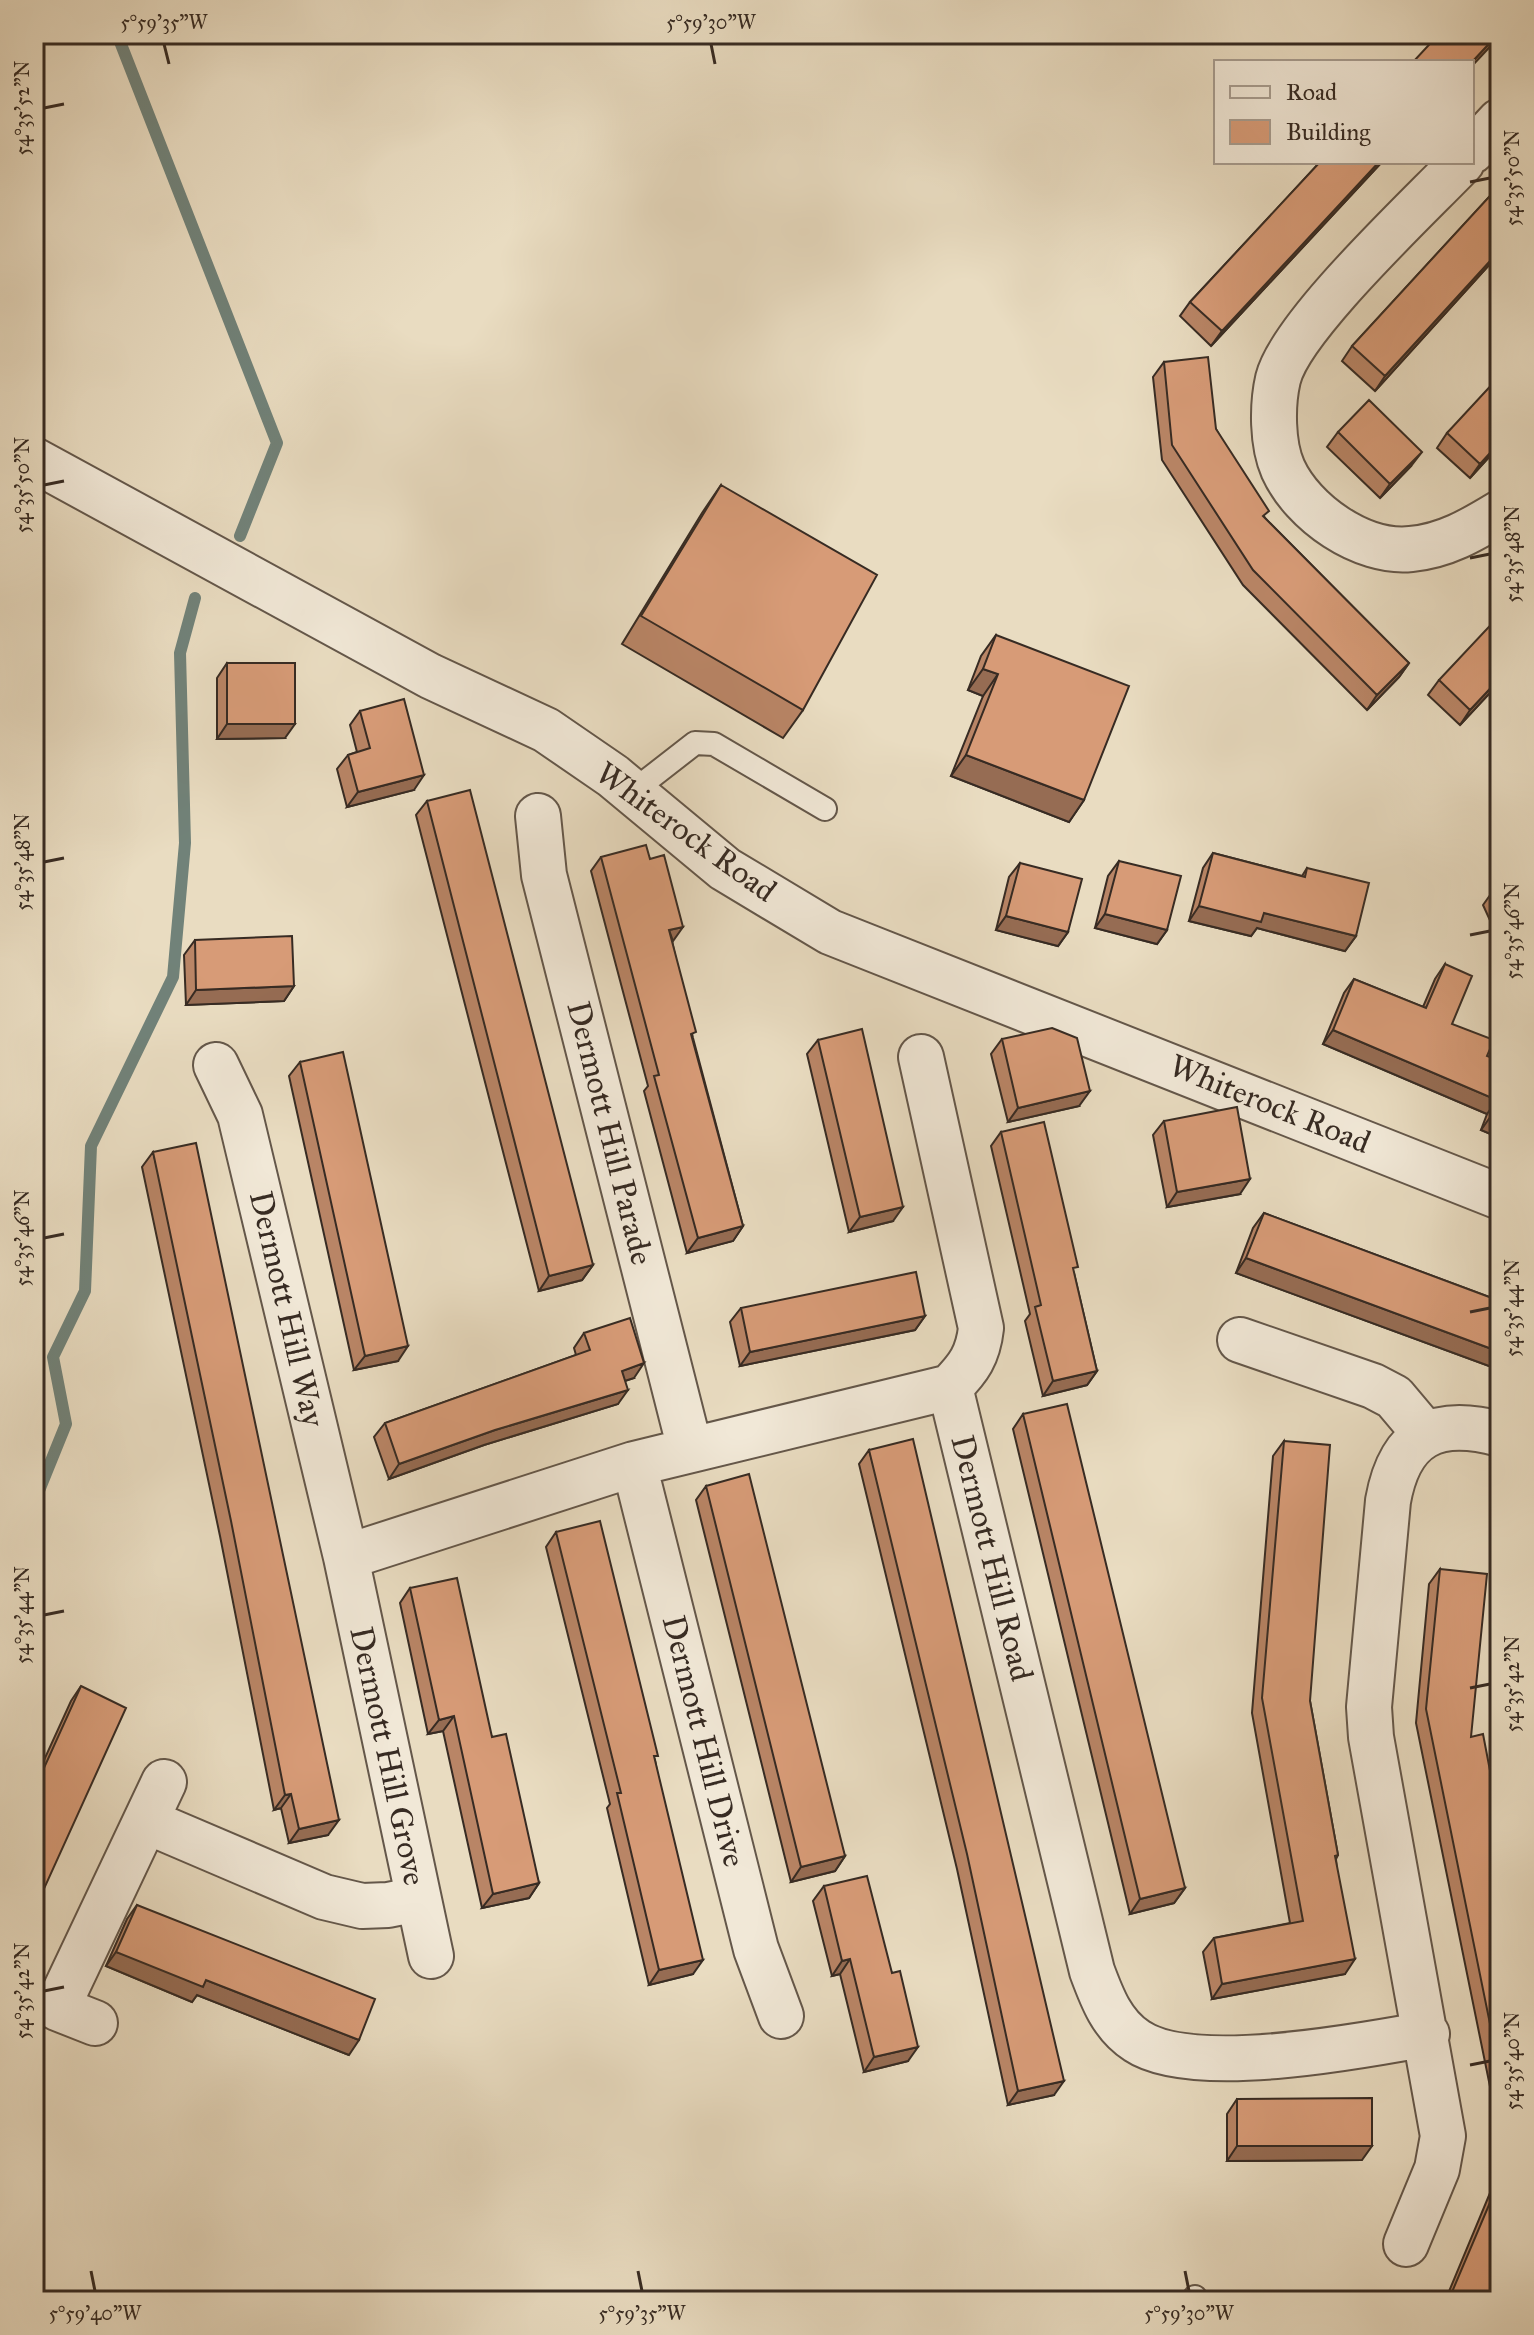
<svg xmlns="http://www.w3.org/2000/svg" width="1534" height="2335" viewBox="0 0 1534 2335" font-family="'IM FELL Great Primer',serif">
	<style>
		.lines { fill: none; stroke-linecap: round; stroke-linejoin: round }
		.stream { stroke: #718279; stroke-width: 12 }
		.service-casing { stroke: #64574a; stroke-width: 26 }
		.minor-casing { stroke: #64574a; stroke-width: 48 }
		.service { stroke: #f1e8d7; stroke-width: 22 }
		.minor { stroke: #f1e8d7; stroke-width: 44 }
		.wall { fill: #b98566; stroke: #372b23; stroke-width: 2 }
		.shaded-wall { fill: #966c53; stroke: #372b23; stroke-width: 2 }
		.building { fill: #d79b77; stroke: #372b23; stroke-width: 2 }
		.ticks { fill: none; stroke: #372b23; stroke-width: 3 }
		.labels { text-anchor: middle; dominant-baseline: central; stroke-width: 6; stroke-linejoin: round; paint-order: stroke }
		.street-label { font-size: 32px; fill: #372b23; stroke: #f1e8d7 }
		.neatline { fill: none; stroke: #372b23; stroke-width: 3 }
		.ticks-label { font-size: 20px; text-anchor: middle; fill: #372b23 }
	</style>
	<rect width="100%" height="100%" fill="#e9dcc1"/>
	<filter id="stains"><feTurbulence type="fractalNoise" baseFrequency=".0025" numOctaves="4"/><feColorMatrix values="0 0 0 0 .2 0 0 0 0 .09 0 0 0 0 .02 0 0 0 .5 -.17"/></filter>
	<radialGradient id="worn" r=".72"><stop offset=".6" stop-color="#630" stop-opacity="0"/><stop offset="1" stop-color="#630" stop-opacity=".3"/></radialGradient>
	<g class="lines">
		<path class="stream" d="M117 34 277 443 240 536
			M34 1503 66 1424 53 1357 85 1291 91 1146 173 977 185 843 180 653 195 598"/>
		<defs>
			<path id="service" d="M632 792 695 743 714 744 825 809
				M1195 2301V2297"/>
			<path id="minor" d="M1472 151 1500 121
				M1462 162C1419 207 1291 326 1278 379 1272 405 1272 444 1283 469 1303 513 1362 554 1411 549 1445 546 1472 530 1500 513
				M34 460 430 676 546 730 613 776 725 869 830 932 1500 1197
				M538 816 544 875 690 1449
				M921 1057 981 1328C978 1355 969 1368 950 1387
				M216 1065 240 1115 346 1557 431 1956
				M1240 1340 1373 1386 1394 1397 1426 1435
				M634 1464 756 1949 781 2016
				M346 1557 634 1464 950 1387 1092 1971C1102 1998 1112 2025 1137 2041 1192 2078 1362 2046 1427 2034
				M146 1821 324 1897 362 1906 388 1905 418 1899
				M95 2023 57 2008 164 1782
				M1406 2244 1437 2169 1443 2136 1371 1737 1369 1707 1388 1501C1400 1434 1436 1417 1500 1434"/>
		</defs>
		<use href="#service" class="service-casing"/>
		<use href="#minor" class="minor-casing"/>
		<use href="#service" class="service"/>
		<use href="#minor" class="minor"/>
	</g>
	<path class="wall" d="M1320 162H1382L1211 346 1180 316 1190 302Z
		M1500 185V253L1375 391 1342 361 1352 346Z
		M1164 362 1216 429 1265 518 1409 663 1399 677 1367 710 1243 585 1162 460 1153 377Z
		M1500 382V445L1470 478 1437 448 1447 433Z
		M1338 432 1411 466 1380 498 1327 447Z
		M721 485 803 710 783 738 622 644 702 513Z
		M996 635 1084 800 1069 822 951 776 983 696 968 690 981 656Z
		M227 663 285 738 217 739V678Z
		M1439 680 1500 682 1460 725 1428 695Z
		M360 711 414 790 347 807 337 769 348 755 357 752 350 725Z
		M427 801 593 1265 582 1280 539 1291 416 815Z
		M1213 853 1302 876 1307 868 1356 936 1345 951 1257 928 1251 936 1189 921 1203 868Z
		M601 857 650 859 672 941 693 1038 743 1226 733 1241 687 1253 644 1091 648 1086 591 871Z
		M1119 861 1167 930 1157 944 1095 928 1108 876Z
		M1020 863 1068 932 1058 946 996 930 1009 877Z
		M1500 887V942L1483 905 1493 891Z
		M195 940 294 986 284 1001 186 1005 184 955Z
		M1445 964 1452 1024 1487 1056 1500 1061V1138L1481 1130 1487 1114 1323 1044 1344 993 1354 979 1423 1007 1435 979Z
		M1002 1039 1079 1106 1008 1122 991 1054Z
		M818 1040 893 1221 849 1232 807 1054Z
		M300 1062 398 1361 354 1370 289 1076Z
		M1164 1121 1240 1194 1167 1207 1153 1135Z
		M1001 1132 1074 1273 1097 1371 1087 1385 1043 1396 1025 1321 1030 1314 991 1146Z
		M153 1152 328 1835 289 1843 281 1808 274 1810 220 1536 142 1167Z
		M1264 1213 1500 1301V1370L1236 1273 1253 1228Z
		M741 1308 925 1316 915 1330 740 1366 730 1322Z
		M584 1333 634 1378 625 1381 618 1404 484 1445 389 1479 374 1437 385 1423 576 1355 574 1348Z
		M1023 1414 1185 1888 1174 1903 1130 1914 1013 1429Z
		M1284 1441 1310 1701 1338 1855 1336 1859 1345 1974 1212 1999 1203 1952 1214 1938 1290 1923 1252 1713 1273 1456Z
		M869 1450 1054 2095 1008 2105 957 1869 859 1464Z
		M706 1486 845 1856 835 1871 791 1882 696 1500Z
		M556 1532 655 1760 693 1974 649 1985 607 1808 610 1804 546 1547Z
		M1440 1569 1471 1737 1500 1823V2115L1496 2116 1416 1723 1429 1584Z
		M410 1588 492 1737 539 1883 529 1898 482 1908 443 1731 428 1734 400 1603Z
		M81 1686 38 1902 34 1907V1782L71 1701Z
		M824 1886 892 1973 908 2061 864 2072 840 1974 832 1976 813 1901Z
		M137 1905 349 2055 197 1995 192 2002 106 1966 127 1919Z
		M1237 2099 1362 2160 1227 2161V2114Z
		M1500 2169V2301H1445Z"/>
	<path class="shaded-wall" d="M1498 34H1500V36L1472 66V62Z
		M1379 162H1382L1211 346 1222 331Z
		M1500 250V253L1375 391 1385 376Z
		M1500 442V445L1470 478 1480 464Z
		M1422 452 1411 466 1380 498 1390 484Z
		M1409 663 1399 677 1367 710 1377 695Z
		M983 669 998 674 983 696 968 690Z
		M1500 678V682L1460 725 1470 710Z
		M227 724H295L285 738 217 739Z
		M966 755 1084 800 1069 822 951 776Z
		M424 775 414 790 347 807 358 792Z
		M1199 906 1264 913 1356 936 1345 951 1257 928 1251 936 1189 921Z
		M1105 914 1167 930 1157 944 1095 928Z
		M1006 916 1068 932 1058 946 996 930Z
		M683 927 673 941 669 930Z
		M294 986 284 1001 186 1005 196 990Z
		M1333 1030 1497 1100 1487 1114 1323 1044Z
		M1090 1091 1079 1106 1008 1122 1018 1108Z
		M1491 1116 1500 1120V1138L1481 1130Z
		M1250 1179 1240 1194 1167 1207 1177 1192Z
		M903 1207 893 1221 849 1232 860 1217Z
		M743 1226 733 1241 687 1253 698 1238Z
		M1246 1258 1500 1352V1370L1236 1273Z
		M593 1265 582 1280 539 1291 549 1276Z
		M925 1316 915 1330 740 1366 750 1352Z
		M408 1346 398 1361 354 1370 365 1356Z
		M644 1363 634 1378 612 1385 622 1371Z
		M1097 1371 1087 1385 1043 1396 1053 1381Z
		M628 1390 618 1404 484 1445 389 1479 399 1464 495 1430Z
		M454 1716 443 1731 428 1734 439 1720Z
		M291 1794 281 1808 274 1810 285 1795Z
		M339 1820 328 1835 289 1843 299 1829Z
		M845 1856 835 1871 791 1882 801 1867Z
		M539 1883 529 1898 482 1908 493 1894Z
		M1185 1888 1174 1903 1130 1914 1140 1899Z
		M116 1952 206 1980 359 2040 349 2055 197 1995 192 2002 106 1966Z
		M850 1959 840 1974 832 1976 842 1961Z
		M1355 1959 1345 1974 1212 1999 1222 1984Z
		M703 1960 693 1974 649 1985 659 1970Z
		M918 2047 908 2061 864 2072 874 2057Z
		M1064 2081 1054 2095 1008 2105 1018 2091Z
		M1237 2146H1372L1362 2160 1227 2161Z
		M1452 2292 1473 2301H1446Z"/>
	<path class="building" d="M1439 34H1498L1472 62H1413Z
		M1320 162H1379L1222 331 1190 302Z
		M1500 185V250L1385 376 1352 346Z
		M1208 357 1216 429 1269 511 1263 516 1409 663 1377 695 1253 570 1172 445 1164 362Z
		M1497 379 1500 382V442L1480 464 1447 433Z
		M1369 400 1422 452 1390 484 1338 432Z
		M721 485 877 575 803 710 641 616Z
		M1500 615V678L1470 710 1439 680Z
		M996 635 1129 686 1084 800 966 755 998 674 983 669Z
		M227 663H295V724H227Z
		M404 699 424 775 358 792 348 755 370 748 360 711Z
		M470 790 593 1265 549 1276 427 801Z
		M646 845 650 859 664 855 683 927 669 930 696 1032 691 1034 743 1226 698 1238 654 1076 659 1075 601 857Z
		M1213 853 1305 877 1307 868 1369 883 1356 936 1264 913 1261 922 1199 906Z
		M1119 861 1181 876 1167 930 1105 914Z
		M1020 863 1082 879 1068 932 1006 916Z
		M1500 887V905L1493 891Z
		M292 936 294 986 196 990 195 940Z
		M1445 964 1472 976 1452 1024 1494 1040 1487 1056 1500 1061V1120L1491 1116 1497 1100 1333 1030 1354 979 1426 1008Z
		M1052 1028 1077 1038 1090 1091 1018 1108 1002 1039Z
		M862 1029 903 1207 860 1217 818 1040Z
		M343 1052 408 1346 365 1356 300 1062Z
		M1237 1107 1250 1179 1177 1192 1164 1121Z
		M1044 1122 1078 1267 1073 1268 1097 1371 1053 1381 1035 1307 1041 1305 1001 1132Z
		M196 1143 339 1820 299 1829 291 1794 285 1795 231 1521 153 1152Z
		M1264 1213 1500 1301V1352L1246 1258Z
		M916 1272 925 1316 750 1352 741 1308Z
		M630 1318 644 1363 622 1371 628 1390 495 1430 399 1464 385 1423 590 1350 584 1333Z
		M1067 1404 1185 1888 1140 1899 1023 1414Z
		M913 1439 1064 2081 1018 2091 967 1854 869 1450Z
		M1284 1441 1330 1445 1310 1701 1338 1855 1335 1856 1355 1959 1222 1984 1214 1938 1303 1921 1262 1698Z
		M749 1474 845 1856 801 1867 706 1486Z
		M600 1521 658 1756H654L703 1960 659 1970 617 1793H621L556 1532Z
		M1440 1569 1487 1574 1471 1737 1483 1734 1500 1823V2073L1426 1709Z
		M457 1578 492 1737 506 1734 539 1883 493 1894 454 1716 439 1720 410 1588Z
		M81 1686 126 1708 38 1902 34 1900V1790Z
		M867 1876 892 1973 900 1971 918 2047 874 2057 850 1959 842 1961 824 1886Z
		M137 1905 375 1999 359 2040 206 1980 203 1987 116 1952Z
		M1372 2098V2146H1237V2099Z
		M1500 2179V2301H1473L1452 2292Z"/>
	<path class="ticks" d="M164 44 169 64M711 44 715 64M44 108 64 104M1470 182 1490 178M44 485 64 481M1470 558 1490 554M44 862 64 858M1470 935 1490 931M44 1238 64 1234M1470 1312 1490 1308M44 1615 64 1611M1470 1688 1490 1684M44 1991 64 1987M1470 2065 1490 2061M91 2271 95 2291M638 2271 642 2291M1185 2271 1189 2291"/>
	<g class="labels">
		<g class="street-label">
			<text transform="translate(686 832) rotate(36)">Whiterock Road</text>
			<text transform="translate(1270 1104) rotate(22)">Whiterock Road</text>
			<text transform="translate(610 1133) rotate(76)">Dermott Hill Parade</text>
			<text transform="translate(287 1309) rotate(77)">Dermott Hill Way</text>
			<text transform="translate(992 1558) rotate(76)">Dermott Hill Road</text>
			<text transform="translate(704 1741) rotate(76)">Dermott Hill Drive</text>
			<text transform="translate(388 1756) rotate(78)">Dermott Hill Grove</text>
		</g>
	</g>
	<rect width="1534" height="2335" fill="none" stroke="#e9dcc1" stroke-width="88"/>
	<rect x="1214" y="60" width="260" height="104" fill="#f1e8d7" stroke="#a79c8f" stroke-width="2"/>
	<rect x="1230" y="86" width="40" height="12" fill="#f1e8d7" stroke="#a79c8f" stroke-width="2"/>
	<text x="1286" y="100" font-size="24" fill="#372b23">Road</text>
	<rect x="1230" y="120" width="40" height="24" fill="#d79b77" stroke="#a79c8f" stroke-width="2"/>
	<text x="1286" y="140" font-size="24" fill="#372b23">Building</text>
	<rect x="44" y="44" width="1446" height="2247" class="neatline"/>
	<g class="ticks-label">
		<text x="164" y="29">5°59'35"W</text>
		<text x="711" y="29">5°59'30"W</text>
		<text transform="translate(22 108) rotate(-90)" y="7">54°35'52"N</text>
		<text transform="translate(1512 178) rotate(-90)" y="7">54°35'50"N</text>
		<text transform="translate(22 485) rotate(-90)" y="7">54°35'50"N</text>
		<text transform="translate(1512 554) rotate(-90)" y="7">54°35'48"N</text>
		<text transform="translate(22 862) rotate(-90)" y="7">54°35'48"N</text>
		<text transform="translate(1512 931) rotate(-90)" y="7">54°35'46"N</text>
		<text transform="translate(22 1238) rotate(-90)" y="7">54°35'46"N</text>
		<text transform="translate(1512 1308) rotate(-90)" y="7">54°35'44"N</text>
		<text transform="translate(22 1615) rotate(-90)" y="7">54°35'44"N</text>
		<text transform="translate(1512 1684) rotate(-90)" y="7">54°35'42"N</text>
		<text transform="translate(22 1991) rotate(-90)" y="7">54°35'42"N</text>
		<text transform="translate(1512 2061) rotate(-90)" y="7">54°35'40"N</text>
		<text x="95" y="2320">5°59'40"W</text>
		<text x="642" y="2320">5°59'35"W</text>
		<text x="1189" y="2320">5°59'30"W</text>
	</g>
	<rect width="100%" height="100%" filter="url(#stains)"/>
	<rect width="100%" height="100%" fill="url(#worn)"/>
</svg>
